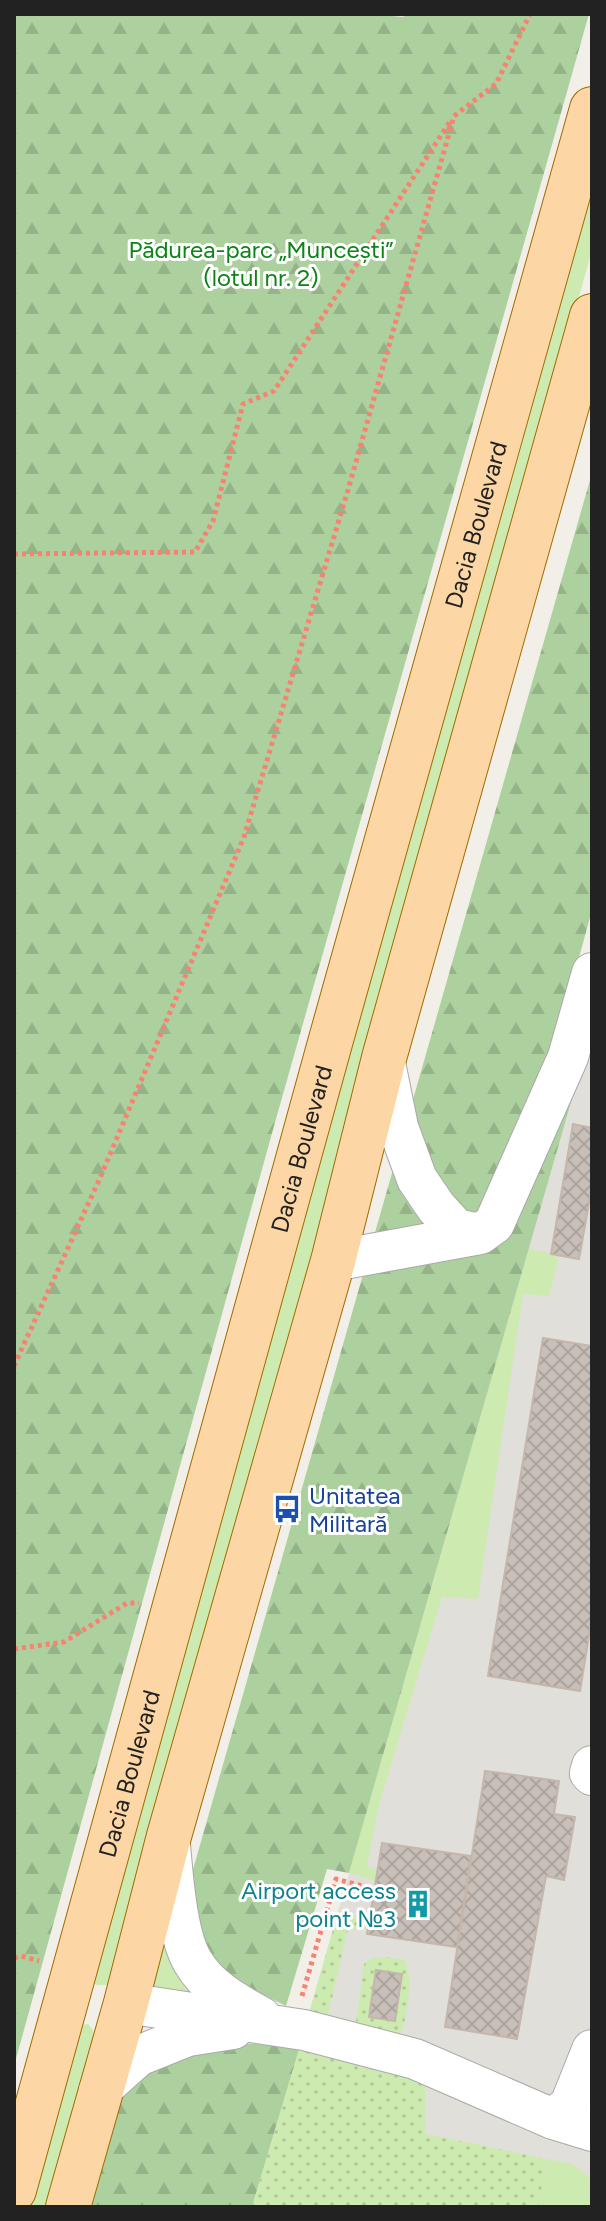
<svg xmlns="http://www.w3.org/2000/svg" width="606" height="2221" viewBox="0 0 606 2221" font-family="Figtree,sans-serif">
	<style>
		.airport { fill: #e1dfda }
		.grass { fill: #cdebb0 }
		.forest { fill: url(#forest-firs) }
		.garden { fill: url(#garden-dots) }
		.building { fill: url(#building-cross-hatch); stroke: #c4b6ab; stroke-width: 2 }
		.lines { fill: none; stroke-linecap: round; stroke-linejoin: round }
		.minor-casing { stroke: #a9a9a9; stroke-width: 42 }
		.major-casing { stroke: #a06b00; stroke-width: 46 }
		.path { stroke: #fa8072; stroke-width: 5; stroke-dasharray: 4 4; stroke-linecap: butt }
		.minor { stroke: #fff; stroke-width: 40 }
		.major { stroke: #fcd6a4; stroke-width: 44 }
		.labels { text-anchor: middle; dominant-baseline: central; stroke-width: 6; stroke-linejoin: round; paint-order: stroke }
		.park-label { font-size: 24px; fill: #0c8416; stroke: #fff }
		.street-label { font-size: 24px; fill: #222; stroke: #fff }
		.transit-label { font-size: 24px; fill: #164399; stroke: #fff; text-anchor: start }
		.culture-label { font-size: 24px; fill: #0d838f; stroke: #fff; text-anchor: end }
	</style>
	<defs>
		<pattern id="forest-firs" width="22" height="20" patternUnits="userSpaceOnUse" patternTransform="scale(2)"><rect width="22" height="20" fill="#add19e"/><path d="M5 1l3.5 6h-7zM16 11l3.5 6h-7z" fill="#95b388"/></pattern>
		<pattern id="garden-dots" width="8" height="8" patternUnits="userSpaceOnUse" patternTransform="scale(2)"><rect width="8" height="8" fill="#cdebb0"/><path d="M2 2h.1M6 6h.1" fill="none" stroke="#b0c997" stroke-width="1.8" stroke-linecap="round"/></pattern>
		<pattern id="building-cross-hatch" width="8" height="8" patternUnits="userSpaceOnUse" patternTransform="scale(2)"><rect width="8" height="8" fill="#c7bfb8"/><path d="M0 0l8 8M0 8l8-8" fill="none" stroke="#aba49e"/></pattern>
	</defs>
	<rect width="100%" height="100%" fill="#f2efe9"/>
	<path class="airport" d="M592 1029V2207H252L304 2030Z"/>
	<path class="grass" d="M592 176V250L109 1985H96L87 1974Z
		M529 1249 559 1255 549 1296 523 1294 478 1599 442 1597 378 1808 367 1867 377 1870 376 1881 349 1873Z
		M168 1909 209 2005 150 1997Z
		M88 2024 93 2030V2041L47 2207H27L81 2025Z
		M547 2159 573 2164 592 2180V2207H538Z"/>
	<path class="forest" d="M14 14H374L402 17 411 14H589L274 1126 14 2066Z
		M592 473V910L557 1038 578 1078 349 1873 327 1869 286 2006 225 1976 201 1945 192 1873Z
		M301 2043 252 2207H91L121 2095 140 2069 227 2044Z"/>
	<path class="garden" d="M338 1912 369 1919 368 1930 348 1928 327 2020 318 2023 310 2010Z
		M385 1957 405 1960C414 1983 407 2007 403 2030L396 2036 359 2028 356 2022 364 1964 372 1958Z
		M301 2043 425 2079 426 2134 547 2159 538 2207H252Z"/>
	<path class="building" d="M573 1124 592 1128V1186L579 1259 551 1254Z
		M543 1338 592 1346V1617L580 1691 488 1676Z
		M485 1771 559 1781 554 1814 575 1817 564 1880 546 1876 517 2039 445 2027Z
		M382 1843 471 1856 457 1947 367 1934Z
		M376 1970 402 1974 395 2021 369 2017Z"/>
	<g class="lines">
		<defs>
			<path id="minor" d="M384 1058 398 1127 417 1179 436 1207 456 1229 480 1234 494 1224 568 1057 592 973
				M333 1261 480 1234
				M592 1766 590 1773 592 1775
				M170 1845C173 1877 177 1936 193 1962 208 1988 236 2003 261 2017
				M126 2003 304 2030 415 2059 553 2119 592 2131
				M99 2091 138 2056 188 2036 233 2029
				M553 2119 570 2105 592 2050"/>
			<g id="major">
				<path id="s1" d="M14 2190 330 1043 592 109"/>
				<path d="M68 2207 126 2003 169 1836 333 1261 384 1058 592 316"/>
			</g>
		</defs>
		<use href="#minor" class="minor-casing"/>
		<use href="#major" class="major-casing"/>
		<path class="path" d="M14 554 195 552 213 521 243 404 274 391 451 120
			M14 1366 100 1178 244 837 348 490 454 116 496 84 530 14
			M14 1649 64 1642 127 1603H139
			M14 1958 21 1956 39 1961
			M302 1996 336 1879 374 1889"/>
		<use href="#minor" class="minor"/>
		<use href="#major" class="major"/>
	</g>
	<defs>
		<symbol id="bus-bare" viewBox="-9 -9 18 18"><path d="M-5-6H5V4H4V6H2V4H-2V6H-4V4H-5ZM-3.5-4V0h7V-4ZM-3.5 1.2v1.5H-2V1.2ZM2 1.2v1.5H3.5V1.2Z" fill="#1a4fb4" stroke="#fff" stroke-width="2.5" paint-order="stroke"/></symbol>
		<symbol id="building-bare" viewBox="-9 -9 18 18"><path d="M-4-6H4V6H1V3H-1V6H-4ZM-2.5-4.3h1.7v1.8h-1.7ZM.8-4.3h1.7v1.8H.8ZM-2.5-1h1.7V.8h-1.7ZM.8-1h1.7V.8H.8Z" fill="#0f9aa8" stroke="#fff" stroke-width="2.5" paint-order="stroke"/></symbol>
	</defs>
	<g fill-rule="evenodd">
		<use href="#bus-bare" x="267" y="1489" width="40" height="40"/>
		<use href="#building-bare" x="398" y="1884" width="40" height="40"/>
	</g>
	<g class="labels">
		<g class="park-label">
			<text x="261" y="249">Pădurea-parc „Muncești”<tspan x="261" dy="28">(lotul nr. 2)</tspan></text>
		</g>
		<g class="street-label">
			<text stroke="none"><textPath href="#s1" startOffset="1728">Dacia Boulevard</textPath></text>
			<text stroke="none"><textPath href="#s1" startOffset="1080">Dacia Boulevard</textPath></text>
			<text stroke="none"><textPath href="#s1" startOffset="432">Dacia Boulevard</textPath></text>
		</g>
		<g class="transit-label">
			<text x="309" y="1495">Unitatea<tspan x="309" dy="28">Militară</tspan></text>
		</g>
		<g class="culture-label">
			<text x="396" y="1890">Airport access<tspan x="396" dy="28">point №3</tspan></text>
		</g>
	</g>
	<rect width="606" height="2221" fill="none" stroke="#222222" stroke-width="32"/>
</svg>
